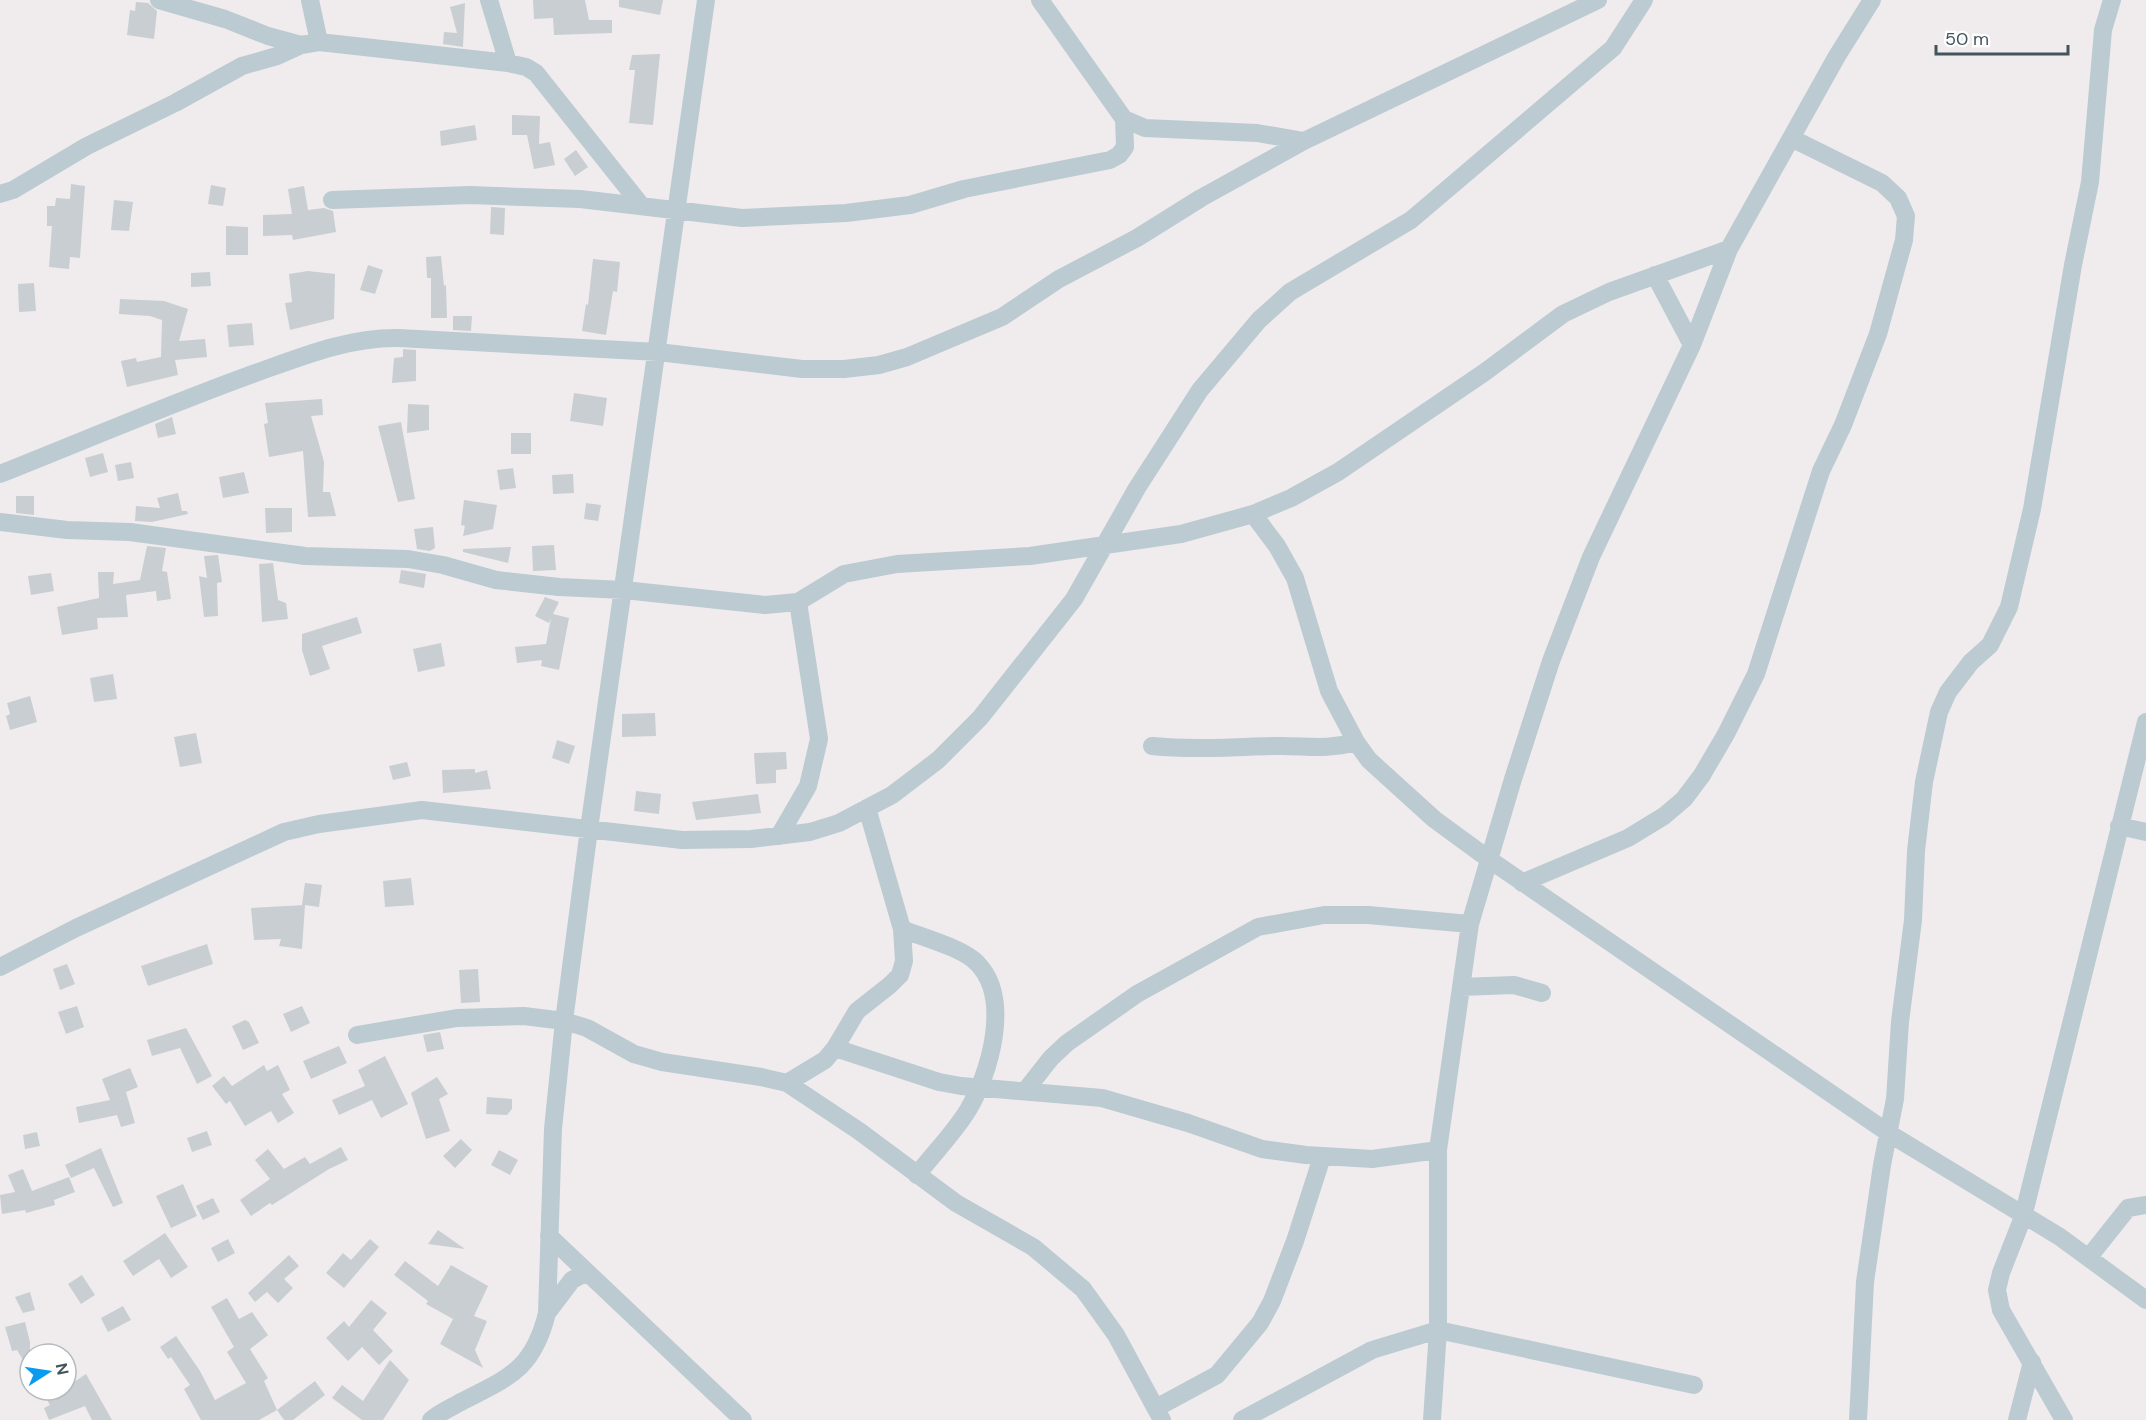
<svg xmlns="http://www.w3.org/2000/svg" width="2146" height="1420" viewBox="0 0 2146 1420" font-family="'DM Sans',sans-serif">
	<style>
		.building { fill: #c8ced2 }
		.lines { fill: none; stroke-linecap: round; stroke-linejoin: round }
		.minor { stroke: #bbcbd1; stroke-width: 18 }
	</style>
	<rect width="100%" height="100%" fill="#f0eced"/>
	<path class="building" d="M533 0H585L589 20H612V33L554 35 553 18 534 19Z
		M619 0H663L660 15 619 7Z
		M136 2 148 3 157 11 154 39 127 35 130 10 135 11Z
		M465 3 463 47 443 44 444 32 457 33 450 7Z
		M660 54 653 125 629 123 635 70H629L632 55Z
		M512 115 540 116 539 144 550 142 555 165 534 169 527 135H512Z
		M475 125 477 140 441 146 440 131Z
		M576 150 588 167 575 176 564 159Z
		M71 184 85 186 80 258 70 257 69 269 49 267 52 226H47V206H55L56 198 70 199Z
		M211 185 226 188 223 206 208 204Z
		M304 186 308 210 324 208 333 211 336 232 293 240 292 235 263 236V215L292 214 288 189Z
		M114 200 133 202 129 231 111 230Z
		M491 207 505 208 504 235 490 234Z
		M226 226 248 227V255H226Z
		M441 256 444 286 446 285 447 318H431V278H427L426 257Z
		M593 259 620 262 617 292 613 291 606 335 582 331 586 304 588 305Z
		M368 265 383 270 375 294 360 290Z
		M308 271 335 274 334 319 290 330 285 303 292 302 289 274Z
		M210 272 211 286 191 287V273Z
		M34 283 36 311 19 312 18 284Z
		M120 299 164 301 188 309 179 341 205 339 207 357 175 360 178 375 127 387 121 361 136 358 137 362 161 357 162 320 150 316 119 314Z
		M453 316H472L471 331 453 330Z
		M252 323 254 345 229 347 227 325Z
		M403 349 416 350V381L392 383 394 358 403 357Z
		M574 393 607 398 603 426 570 421Z
		M322 399 323 415 311 416 324 462 323 492H330L336 516 308 517 303 451 269 457 264 424 268 423 265 403Z
		M408 404 429 405V430L407 433Z
		M172 417 176 434 158 438 155 424Z
		M401 422 415 499 398 502 378 426Z
		M511 433H531V454H511Z
		M103 453 108 472 90 477 85 458Z
		M131 462 134 478 118 481 115 465Z
		M513 468 516 488 500 490 497 470Z
		M244 472 249 493 223 498 219 477Z
		M573 474 574 493 553 494 552 475Z
		M178 493 182 511H187L188 514 152 522 135 521 136 506 160 508 157 498Z
		M16 496H34V515L16 513Z
		M464 500 497 505 493 529 463 536 465 526 461 525Z
		M586 503 601 505 598 521 584 519Z
		M265 508H292V532L266 533Z
		M433 527 435 548 430 551 417 549 414 529Z
		M554 545 556 570 533 571 532 546Z
		M147 546 166 548 162 571 167 572 171 599 157 601 156 591 126 595 128 617 97 618 98 629 62 635 57 607 99 598 98 572H114L113 584 140 580Z
		M511 547 508 563 463 552V549Z
		M218 555 222 582 217 583 218 616 204 617 199 576 207 578 204 556Z
		M273 563 278 600 286 603 288 619 262 622 259 564Z
		M401 570 426 574 424 588 399 583Z
		M51 573 54 591 31 595 28 576Z
		M545 597 559 602 553 614 569 618 559 670 541 666 542 660 517 663 515 647 546 644 551 618 549 623 535 616Z
		M357 617 362 633 322 646 330 669 310 676 302 650V634Z
		M441 643 445 666 418 672 413 649Z
		M113 674 117 699 94 702 90 678Z
		M30 696 37 722 10 730 6 716 10 714 7 703Z
		M655 713 656 736 622 737V714Z
		M196 733 202 763 180 767 174 737Z
		M557 740 575 746 569 764 552 758Z
		M786 752 787 769 776 770V783L756 784 754 753Z
		M407 762 411 776 393 780 389 766Z
		M475 769V773L487 770 491 789 443 793 442 770Z
		M636 791 661 794 659 814 634 811Z
		M758 794 761 813 696 820 692 802Z
		M411 878 414 905 385 907 383 881Z
		M305 883 322 885 319 907 305 905 302 949 279 946 281 939 254 940 251 908 305 905H302Z
		M207 944 213 964 148 986 141 966Z
		M67 964 75 984 60 990 53 969Z
		M478 969 480 1002 461 1003 459 970Z
		M77 1006 84 1027 66 1034 58 1012Z
		M302 1006 310 1023 291 1032 283 1014Z
		M245 1020 249 1022 259 1043 243 1050 232 1026Z
		M186 1028 212 1076 197 1084 180 1048 152 1056 147 1040Z
		M440 1032 444 1049 427 1052 423 1035Z
		M339 1046 347 1063 311 1079 303 1061Z
		M385 1056 408 1104 381 1118 372 1100 339 1115 332 1100 365 1086 358 1070Z
		M264 1065 267 1071 278 1065 290 1090 282 1094 294 1113 278 1123 271 1111 245 1126 230 1101 226 1104 212 1086 224 1076 232 1086Z
		M130 1068 138 1087 126 1092 135 1123 121 1127 117 1115 79 1123 76 1107 110 1100 102 1079Z
		M437 1077 448 1094 439 1099 450 1131 426 1139 411 1093Z
		M487 1097 512 1099V1109L507 1115 486 1114Z
		M207 1131 212 1145 192 1152 187 1138Z
		M37 1132 40 1146 25 1149 23 1135Z
		M461 1139 472 1150 455 1168 443 1156Z
		M341 1147 348 1160 329 1169 272 1205 270 1203 251 1216 240 1200 270 1179 255 1160 268 1149 284 1169 305 1157 310 1164Z
		M101 1148 123 1203 113 1207 94 1168 71 1178 65 1165Z
		M499 1150 518 1160 510 1175 491 1165Z
		M23 1169 32 1191 69 1177 75 1192 54 1200 55 1205 26 1213 25 1210 2 1214 0 1195 15 1192 8 1175Z
		M183 1184 197 1216 171 1228 156 1196Z
		M213 1198 220 1212 203 1220 196 1206Z
		M438 1230 465 1249 428 1244Z
		M165 1233 188 1267 171 1278 159 1259 133 1276 123 1261Z
		M228 1239 235 1253 218 1262 211 1248Z
		M370 1239 379 1247 344 1288 326 1273 343 1253 351 1260Z
		M289 1255 299 1266 284 1279 293 1288 278 1303 267 1292 255 1302 248 1293Z
		M405 1261 438 1286 451 1265 488 1286 474 1316 487 1321 475 1350 483 1368 440 1344 453 1319 426 1304 428 1301 394 1275Z
		M82 1275 95 1295 81 1304 68 1284Z
		M30 1292 35 1310 23 1313 15 1297Z
		M227 1298 239 1319 252 1312 268 1335 250 1349 268 1378 264 1381 277 1410 259 1420H201L184 1389 190 1385 171 1357 168 1359 160 1347 176 1336 200 1371 215 1400 246 1383 227 1352 234 1347 211 1307Z
		M371 1300 387 1313 373 1330 393 1351 379 1365 362 1347 348 1361 326 1338 344 1321 349 1327Z
		M123 1306 131 1320 108 1332 101 1318Z
		M25 1322 30 1342V1372L17 1350 12 1351 5 1327Z
		M390 1360 409 1380 383 1420H362L332 1398 342 1385 363 1401Z
		M86 1374 112 1420H92L85 1406 49 1420 44 1408 50 1405 47 1400Z
		M315 1381 325 1395 293 1420H284L277 1410Z"/>
	<g class="lines">
		<path class="minor" d="M159 0 225 19 268 36 301 45
			M310 0 319 42
			M489 0 508 63
			M1124 119 1145 128 1257 133 1304 141
			M0 194 13 190 87 146 175 103 242 66 277 56 301 45 319 42 508 63 526 67 536 73 641 205
			M332 200 470 195 580 199 742 218 846 213 910 205 964 189 1110 160 1119 155 1125 147 1124 119 1040 0
			M1655 275 1692 345
			M0 474C83 441 165 406 250 375 298 358 347 337 399 338L658 352 802 369H844L879 365 907 357 1002 317 1059 279 1137 238 1201 198 1304 141 1598 0
			M1253 514 1277 546 1295 578 1329 691 1356 742 1369 760 1434 819 1490 860 1890 1134 2060 1237 2146 1300
			M0 522 67 530 130 532 305 556 408 559 443 565 496 580 559 587 624 590 765 605 798 602 844 574 897 564 1030 556 1105 545 1181 534 1253 514 1291 498 1338 472 1485 372 1563 314 1609 292 1729 249
			M1152 746C1193 750 1232 747 1273 746 1305 745 1324 751 1356 742
			M2119 826 2146 832
			M779 836 808 786 819 739 798 602
			M1522 883 1628 838 1664 816 1684 799 1702 775 1726 734 1756 674 1821 471 1843 425 1878 334 1904 240 1906 216 1898 198 1882 183 1791 138
			M902 929C922 937 963 948 977 963 1012 998 990 1073 968 1110 954 1133 933 1154 917 1175
			M0 967 76 928 284 832 319 824 422 810 682 840 751 839 810 832 839 823 892 795 938 760 980 718 1074 599 1137 488 1200 390 1259 320 1290 292 1411 220 1613 48 1644 0
			M1461 987 1514 985 1542 993
			M357 1035 457 1018 524 1016 564 1021 587 1028 634 1054 662 1062 761 1077 787 1083 859 1131 956 1203 1033 1247 1083 1289 1116 1335 1162 1420
			M835 1048 939 1082 961 1086 1102 1098 1188 1123 1262 1149 1306 1155 1372 1159 1438 1150
			M787 1083 825 1060 835 1048 857 1011 890 985 900 975 904 961 902 929 867 808
			M1025 1091 1051 1058 1067 1043 1137 994 1258 927 1324 915H1368L1470 924
			M549 1236 743 1420
			M2089 1257 2128 1208 2146 1205
			M547 1313 572 1280 587 1272
			M1156 1408 1217 1375 1260 1323 1272 1301 1295 1241 1322 1157
			M431 1420C439 1413 450 1408 459 1403 507 1378 533 1371 547 1313L553 1129 564 1021 589 829 706 0
			M1242 1420 1372 1350 1438 1330 1694 1385
			M1432 1420 1438 1330V1150L1470 924 1513 779 1551 661 1591 557 1692 345 1729 249 1837 56 1872 0
			M1858 1420 1865 1282 1882 1165 1895 1099 1900 1022 1913 920 1916 851 1924 782 1939 712 1948 692 1971 662 1990 645 2009 607 2032 509 2073 265 2090 182 2103 30 2112 0
			M2017 1420 2032 1362
			M2064 1420 2001 1310 1997 1290 2001 1273 2023 1217 2146 722"/>
	</g>
	<g transform="translate(48 1372) rotate(78)"><circle r="28" fill="#ffffff" stroke="#b4bbbe" stroke-width="1.5"/>
	<path d="M0-4.5L10 22L0 15L-10 22Z" fill="#089bee"/>
	<text y="-9" font-size="16" font-weight="bold" text-anchor="middle" fill="#43555c">N</text>
	</g>
	<path d="M1936 45v9h132v-9" fill="none" stroke="#43555c" stroke-width="3"/>
	<text x="1945" y="45" font-size="18" fill="#43555c" stroke="#ffffff" stroke-width="4.5" paint-order="stroke">50 m</text>
</svg>
